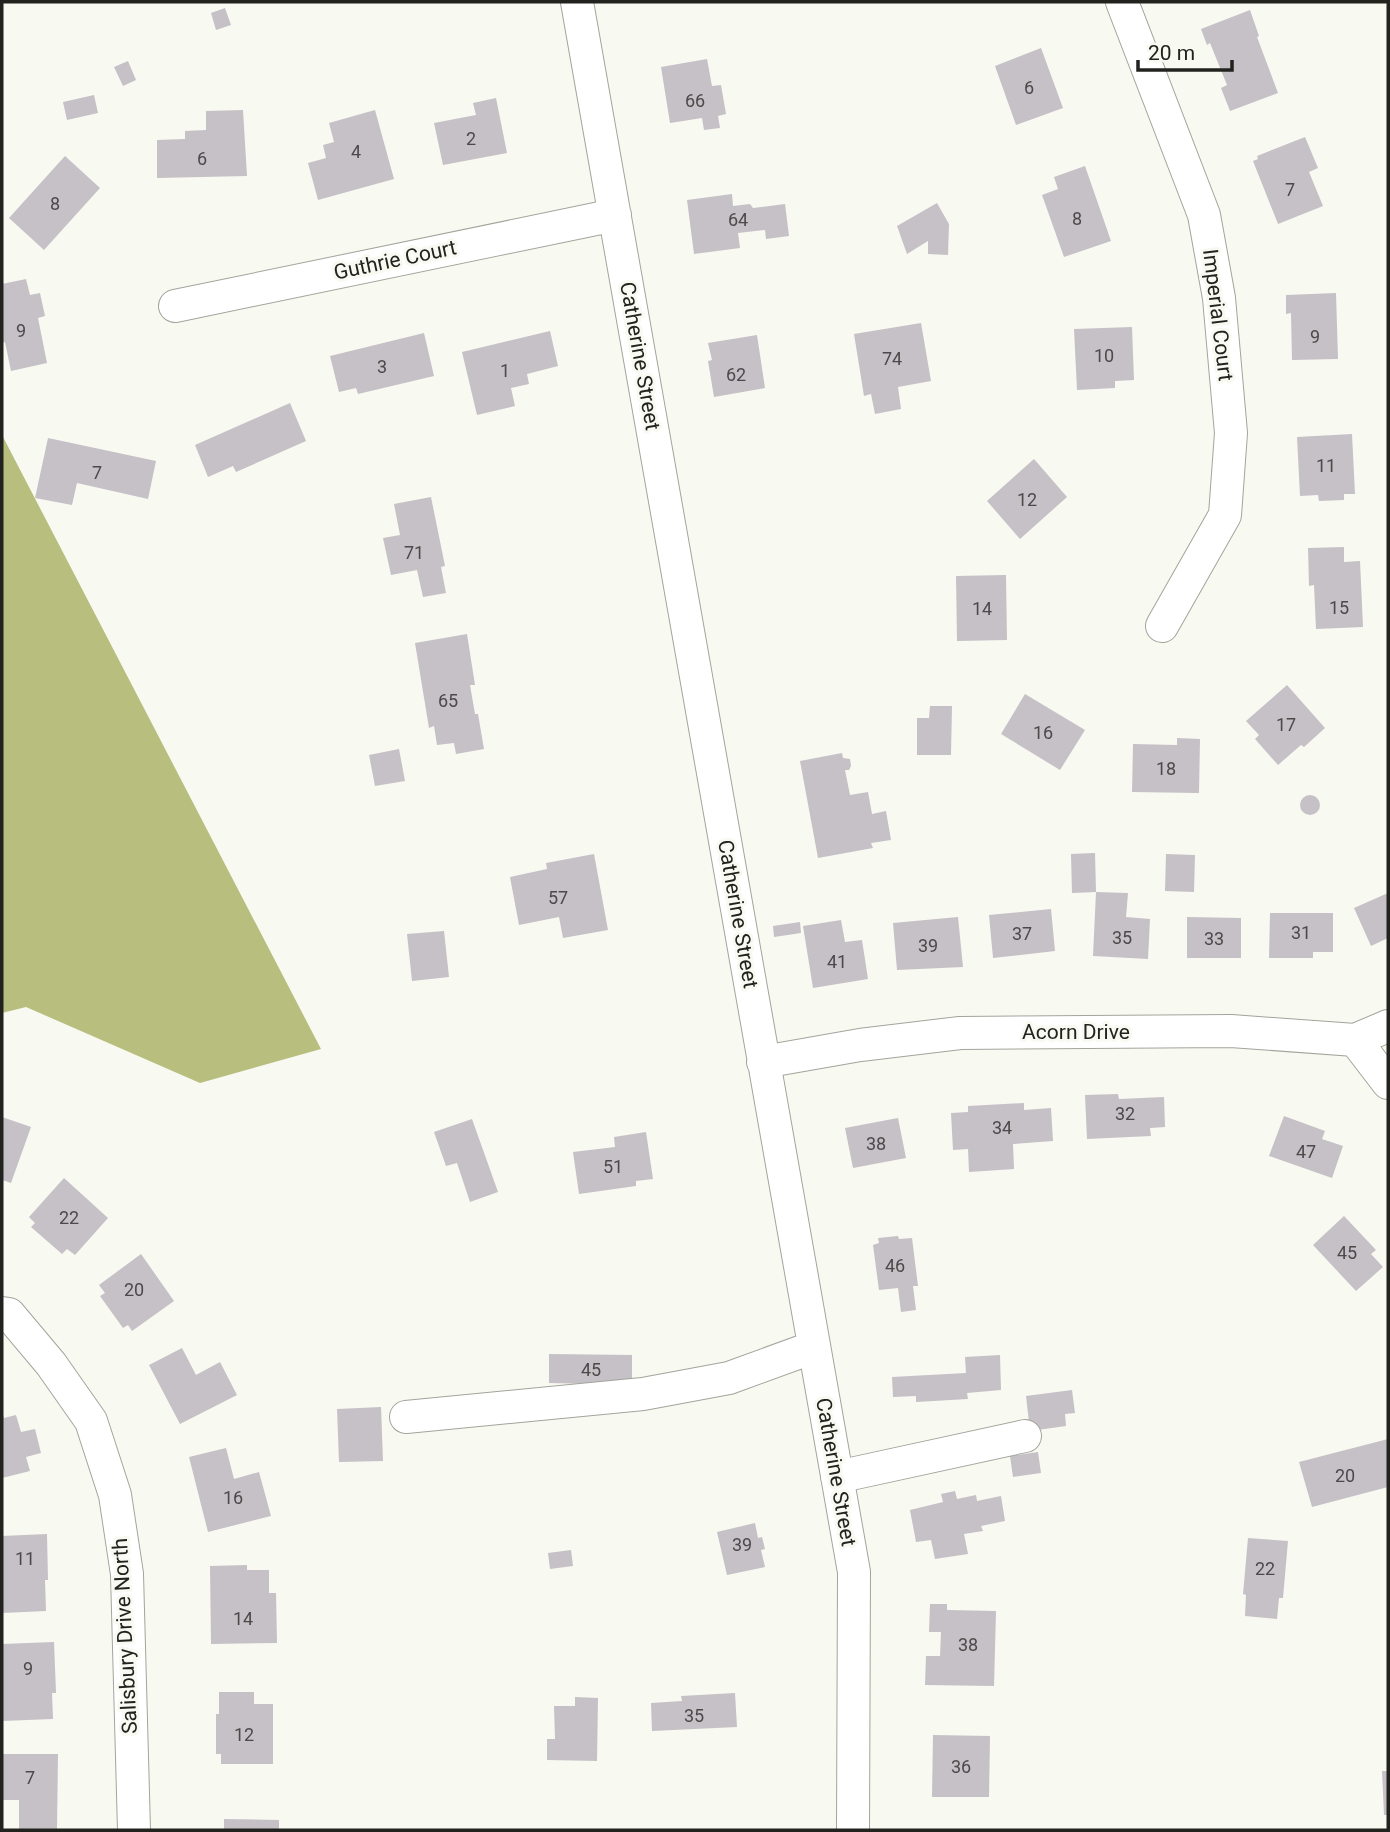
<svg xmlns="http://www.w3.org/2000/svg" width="1390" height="1832" viewBox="0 0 1390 1832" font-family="Roboto,sans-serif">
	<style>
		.forest { fill: #b8be7e }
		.building { fill: #c6c0c7 }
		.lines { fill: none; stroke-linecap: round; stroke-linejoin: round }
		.minor-casing { stroke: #a3a49c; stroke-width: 34 }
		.minor { stroke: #fff; stroke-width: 32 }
		.labels { text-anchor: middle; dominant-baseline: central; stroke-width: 6; stroke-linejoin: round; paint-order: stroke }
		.number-label { font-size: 18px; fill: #4b4a49 }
		.street-label { font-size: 21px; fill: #22221f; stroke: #f8f9f1 }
	</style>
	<rect width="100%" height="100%" fill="#f8f9f1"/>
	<path class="forest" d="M2 435 321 1049 200 1083 26 1007 2 1013Z"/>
	<path class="building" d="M225 8 231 25 216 30 211 13Z
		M1250 10 1259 36 1257 37 1278 93 1230 111 1221 88 1227 85 1210 43 1207 45 1201 29Z
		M1041 48 1063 108 1016 125 995 66Z
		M707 59 712 86 721 85 726 114 718 116 720 128 704 130 702 118 670 123 661 67Z
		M128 61 136 80 123 86 114 67Z
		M94 95 98 113 67 120 63 102Z
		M496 98 507 153 443 165 434 123 476 115 473 103Z
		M243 110 247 176 157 178V140L185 139V131L206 130V111Z
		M375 110 394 179 318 200 308 163 326 158 323 145 334 142 329 123Z
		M1305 137 1318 168 1309 172 1323 206 1278 224 1253 161 1258 159 1257 156Z
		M65 156 100 188 44 250 9 218Z
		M1085 166 1111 241 1064 257 1042 195 1058 189 1054 177Z
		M732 194 733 206 750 204 753 208 785 204 789 236 766 239 765 230 738 233 740 248 694 254 687 200Z
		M937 203 949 224 948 255 928 254V241L907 254 897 226Z
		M26 279 30 295 40 293 45 316 38 318 47 363 11 371 5 342 2 343V284Z
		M1336 293 1338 359 1292 360 1291 313 1286 314V295Z
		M921 323 931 381 898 387 901 409 875 414 871 394 864 396 854 334Z
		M1132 327 1134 380 1115 381V388L1077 390 1074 329Z
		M550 331 558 366 527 374 529 384 511 388 515 406 477 415 462 352Z
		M424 333 434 376 358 394 356 388 339 392 330 356Z
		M757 335 765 388 714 397 708 361 712 360 708 343Z
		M290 403 306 441 236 472 233 466 208 477 195 445Z
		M1352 434 1355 494H1344V500L1319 501 1318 495 1300 496 1297 437Z
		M48 438 156 461 148 499 77 483 72 505 35 498Z
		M1034 459 1067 497 1020 539 987 501Z
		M431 497 445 566 441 567 446 593 423 597 417 570 391 575 383 538 400 535 394 504Z
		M1344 547V562L1360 561 1363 627 1316 629 1314 585 1309 586 1308 548Z
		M1006 575 1007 640 957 641 956 576Z
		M467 634 475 685H470L475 714H478L484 749 456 754 454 743 437 745 434 726 429 728 415 643Z
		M1287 685 1325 728 1304 747 1301 745 1278 765 1255 739 1259 735 1246 721Z
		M1025 694 1085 730 1060 770 1001 734Z
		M930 706H952L951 755H917V718H929Z
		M1177 738 1200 739 1199 793 1132 792 1133 744 1177 745Z
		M399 749 405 781 375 786 369 755Z
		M842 753 843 758 850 759 851 766 849 770H845L850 795 868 792 872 814 886 811 891 840 871 843 873 848 818 858 800 761Z
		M1300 805a10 10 0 1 1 20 0a10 10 0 1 1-20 0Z
		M1095 853 1096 892 1072 893 1071 854Z
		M594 854 608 930 563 938 559 917 519 925 510 877 547 869 546 863Z
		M1166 854 1195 855 1194 892 1165 891Z
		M1096 892 1128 893 1126 917 1150 919 1148 959 1093 956Z
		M1388 893V938L1371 946 1354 908Z
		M1051 909 1055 951 993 958 989 915Z
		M1270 913H1333V952H1313V958H1269Z
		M958 917 963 967 897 970 893 923Z
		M1187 917 1241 918V958H1187Z
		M841 920 845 942 862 940 868 979 813 988 803 926Z
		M800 922 801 933 774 937 773 926Z
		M444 931 449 977 412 981 407 934Z
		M1118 1094 1119 1099 1164 1097 1165 1127 1150 1128 1151 1136 1087 1139 1085 1095Z
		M1024 1103V1110L1051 1108 1053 1141 1013 1144 1014 1169 969 1172 968 1149 953 1150 951 1113 968 1112V1106Z
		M1284 1116 1325 1131 1322 1139 1343 1146 1332 1178 1269 1156Z
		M2 1117 31 1127 11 1183 2 1180Z
		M898 1118 906 1158 853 1168 845 1128Z
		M472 1119 498 1192 470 1202 457 1163 446 1166 434 1132Z
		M646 1132 653 1179 636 1181V1186L579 1194 573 1152 615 1147 614 1137Z
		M64 1178 108 1218 75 1255 67 1249 62 1254 31 1227 35 1223 29 1217Z
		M1344 1216 1376 1250 1371 1254 1383 1267 1356 1291 1313 1245Z
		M898 1236 899 1239 912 1238 918 1286H913L916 1310 901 1312 898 1288 879 1290 873 1245 879 1243 878 1238Z
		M141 1254 174 1301 132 1331 128 1325 123 1328 100 1296 105 1293 99 1285Z
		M182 1348 196 1375 220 1362 237 1395 180 1424 149 1365Z
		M549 1354 632 1355V1385L549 1383Z
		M1000 1355 1001 1390 967 1393 968 1399 916 1402V1396L893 1397 892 1377 966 1373 965 1357Z
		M1072 1390 1075 1413 1065 1414 1066 1426 1030 1431 1026 1396Z
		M381 1407 383 1461 339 1462 337 1409Z
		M2 1412 4 1418 16 1415 21 1432 35 1429 41 1453 26 1457 30 1471 2 1478Z
		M1388 1439V1487L1312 1507 1299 1462Z
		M226 1448 234 1479 259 1472 271 1516 208 1532 189 1457Z
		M1038 1452 1041 1473 1013 1477 1010 1456Z
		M955 1491 957 1499 976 1495 977 1501 1001 1496 1005 1521 981 1526 983 1531 964 1534 968 1554 935 1559 931 1540 916 1542 910 1510 943 1502 941 1494Z
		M755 1523 758 1538 762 1537 765 1549 761 1550 765 1567 727 1575 717 1532Z
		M47 1534 48 1580H45L46 1611 2 1613V1536Z
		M1248 1538 1288 1541 1283 1598H1279L1277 1619 1245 1616 1246 1595 1243 1594Z
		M571 1550 573 1566 550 1569 548 1553Z
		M247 1565V1570H269V1593H276L277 1643 211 1644 210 1566Z
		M930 1604H947V1610L996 1611 994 1686 925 1685 926 1656H940L941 1632H929Z
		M54 1642 56 1693H52L53 1719 2 1721V1644Z
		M219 1692H254V1704H273V1764H221V1754H216V1714H219Z
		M735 1693 737 1727 652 1731 651 1703 682 1701 681 1696Z
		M575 1697 598 1698 597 1761 547 1760V1739H555L554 1706H575Z
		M933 1735 990 1736 989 1797H932Z
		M2 1754H58L57 1830 19 1829V1800H2Z
		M1382 1771H1388V1815H1384Z
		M224 1819 279 1820V1830H224Z"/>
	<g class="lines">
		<defs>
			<path id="minor" d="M577 2 854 1572 853 1830
				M1122 2 1204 215 1219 298 1231 433 1225 515 1162 626
				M175 306 615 215
				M1355 1040 1388 1083
				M763 1062 860 1045 960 1033 1231 1031 1355 1040 1388 1026
				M2 1313 9 1314 51 1364 91 1421 115 1495 127 1574 134 1830
				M406 1417 643 1394 729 1378 814 1347
				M837 1477 1025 1436"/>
		</defs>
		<use href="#minor" class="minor-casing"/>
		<use href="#minor" class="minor"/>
	</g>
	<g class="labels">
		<g class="number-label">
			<text x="1029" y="87">6</text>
			<text x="695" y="100">66</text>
			<text x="471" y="138">2</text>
			<text x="356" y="151">4</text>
			<text x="202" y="158">6</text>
			<text x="1290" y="189">7</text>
			<text x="55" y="203">8</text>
			<text x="1077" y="218">8</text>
			<text x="738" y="219">64</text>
			<text x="21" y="330">9</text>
			<text x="1315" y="336">9</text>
			<text x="1104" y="355">10</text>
			<text x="892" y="358">74</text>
			<text x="382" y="366">3</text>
			<text x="505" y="370">1</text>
			<text x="736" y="374">62</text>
			<text x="1326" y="465">11</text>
			<text x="97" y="472">7</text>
			<text x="1027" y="499">12</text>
			<text x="414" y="552">71</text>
			<text x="1339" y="607">15</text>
			<text x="982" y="608">14</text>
			<text x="448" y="700">65</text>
			<text x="1286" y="724">17</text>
			<text x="1043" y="732">16</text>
			<text x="1166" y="768">18</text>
			<text x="558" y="897">57</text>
			<text x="1301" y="932">31</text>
			<text x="1022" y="933">37</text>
			<text x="1122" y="937">35</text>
			<text x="1214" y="938">33</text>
			<text x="928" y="945">39</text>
			<text x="837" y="961">41</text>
			<text x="1125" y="1113">32</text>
			<text x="1002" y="1127">34</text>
			<text x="876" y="1143">38</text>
			<text x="1306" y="1151">47</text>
			<text x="613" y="1166">51</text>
			<text x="69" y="1217">22</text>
			<text x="1347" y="1252">45</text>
			<text x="895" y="1265">46</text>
			<text x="134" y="1289">20</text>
			<text x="591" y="1369">45</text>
			<text x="1345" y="1475">20</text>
			<text x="233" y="1497">16</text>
			<text x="742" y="1544">39</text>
			<text x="25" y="1558">11</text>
			<text x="1265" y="1568">22</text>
			<text x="243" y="1618">14</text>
			<text x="968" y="1644">38</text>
			<text x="28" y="1668">9</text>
			<text x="694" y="1715">35</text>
			<text x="244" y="1734">12</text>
			<text x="961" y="1766">36</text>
			<text x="30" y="1777">7</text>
		</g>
		<g class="street-label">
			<text transform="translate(395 260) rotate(-12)">Guthrie Court</text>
			<text transform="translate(1218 315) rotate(83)">Imperial Court</text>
			<text transform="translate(640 356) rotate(80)">Catherine Street</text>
			<text transform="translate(738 914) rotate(80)">Catherine Street</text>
			<text x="1076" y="1032">Acorn Drive</text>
			<text transform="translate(836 1472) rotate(80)">Catherine Street</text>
			<text transform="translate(125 1636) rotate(-93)">Salisbury Drive North</text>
		</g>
	</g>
	<rect width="1390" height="1832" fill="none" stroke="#22221f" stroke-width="7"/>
	<path d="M1138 60v10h94v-10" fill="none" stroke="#22221f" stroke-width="3.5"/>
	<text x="1148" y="60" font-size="21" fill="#22221f" stroke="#f8f9f1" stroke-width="5" paint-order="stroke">20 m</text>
</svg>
